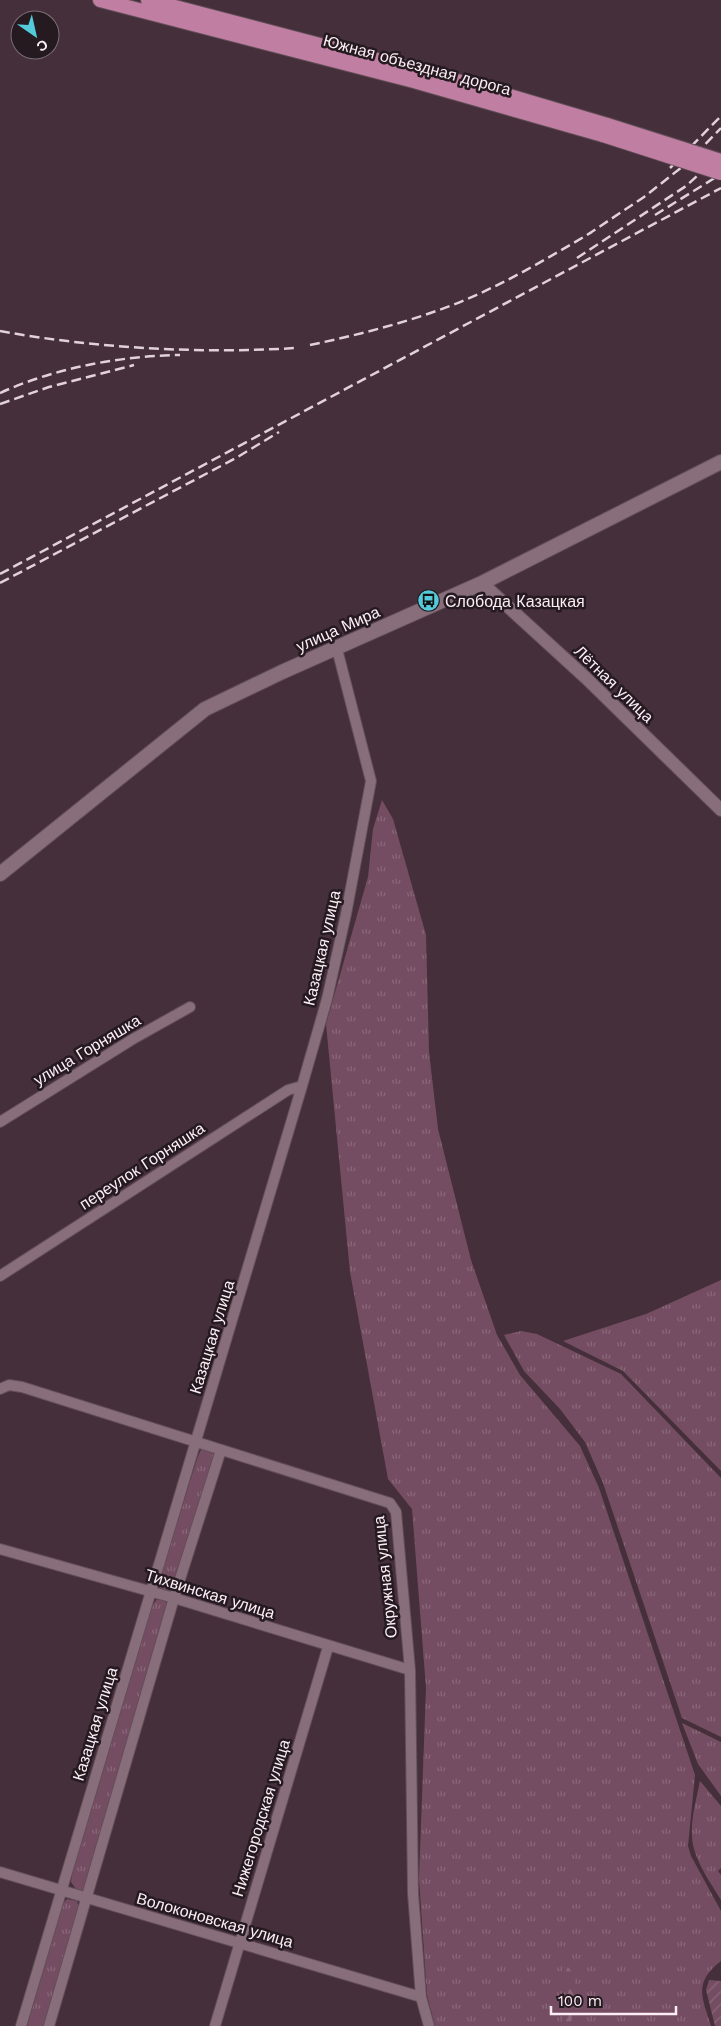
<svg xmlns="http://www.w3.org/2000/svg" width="721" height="2026" viewBox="0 0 721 2026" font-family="'Work Sans',sans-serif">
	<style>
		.grass { fill: url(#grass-tufts) }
		.forest { fill: url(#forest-firs) }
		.garden { fill: url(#garden-furrows) }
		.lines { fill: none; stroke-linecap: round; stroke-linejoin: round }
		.minor-casing { stroke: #624e58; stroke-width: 12 }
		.tertiary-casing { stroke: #624e58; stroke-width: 14 }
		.secondary-casing { stroke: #624e58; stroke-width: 16 }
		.primary-casing { stroke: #624e58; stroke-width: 16 }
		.minor { stroke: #886e7b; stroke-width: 10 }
		.tertiary { stroke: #886e7b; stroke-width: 12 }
		.secondary { stroke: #886e7b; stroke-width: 14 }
		.primary { stroke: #c07fa2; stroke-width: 14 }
		.rail { stroke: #e1d1d9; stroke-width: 2.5; stroke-dasharray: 10 5; stroke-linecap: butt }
		.primary-bridge-casing { stroke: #624e58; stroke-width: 16; stroke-linecap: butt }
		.primary-bridge { stroke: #c07fa2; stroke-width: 14 }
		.labels { text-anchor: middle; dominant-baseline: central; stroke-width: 5; stroke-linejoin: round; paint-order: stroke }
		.street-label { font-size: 16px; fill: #fdeef5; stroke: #251a20 }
		.poi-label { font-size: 16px; fill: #fdeef5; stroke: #251a20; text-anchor: start }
	</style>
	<defs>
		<pattern id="grass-tufts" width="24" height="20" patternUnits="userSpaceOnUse" patternTransform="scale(1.25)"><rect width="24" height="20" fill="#754d62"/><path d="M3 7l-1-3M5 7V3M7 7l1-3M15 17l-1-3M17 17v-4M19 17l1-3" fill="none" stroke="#8a6779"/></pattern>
		<pattern id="forest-firs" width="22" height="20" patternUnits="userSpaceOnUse" patternTransform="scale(1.25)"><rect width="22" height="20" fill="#754d62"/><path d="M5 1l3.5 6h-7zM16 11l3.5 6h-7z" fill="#8a6779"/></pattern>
		<pattern id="garden-furrows" width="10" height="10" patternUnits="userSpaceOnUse" patternTransform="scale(1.25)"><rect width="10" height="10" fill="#754d62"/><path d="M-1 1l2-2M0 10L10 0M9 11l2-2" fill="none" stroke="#8a6779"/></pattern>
	</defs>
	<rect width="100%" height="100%" fill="#452f3a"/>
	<path class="grass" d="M382 800 393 819 426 935 429 1052 438 1129 471 1260 497 1335 520 1375 580 1446 599 1488 695 1775 688 1846 691 1856 721 1911V1961C693 1983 702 1997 711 2026H435L427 1995 419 1879 426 1688 412 1509 388 1479 350 1272 326 1024 368 877 373 829Z
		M721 1280V1471L623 1371 563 1341 646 1314Z
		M521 1331 537 1334 621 1374 721 1478V1737L682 1718 603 1483 585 1442 560 1409 524 1371 504 1335Z
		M205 1447 213 1450 214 1455 175 1585 170 1592 166 1593 160 1588 159 1580 198 1456 201 1450Z
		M157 1599 165 1600 168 1606 87 1885 82 1892H78L71 1882 72 1874 152 1606Z
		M682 1723 721 1742V1796L698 1764Z
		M700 1781 721 1806V1868L718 1871 721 1875V1900C712 1885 699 1867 694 1849 688 1827 696 1802 700 1781Z
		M67 1899 77 1901 79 1909 45 2026H27L62 1905Z"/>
	<path class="forest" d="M568 1967 574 1975 576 1992 572 1996 576 2004 570 2026H561L569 1987 564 1979 562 1969Z"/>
	<path class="garden" d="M709 1980 721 1981V2026H715L706 1990Z"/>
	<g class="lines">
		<defs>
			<path id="minor" d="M0 1122 133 1039 190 1007
				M0 1276 288 1090 302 1086
				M0 1389 9 1385 22 1387 390 1503 396 1512 410 1670 413 1893 421 1997 429 2026
				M0 1549 174 1598 410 1670
				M0 1872 421 1997
				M21 2026 302 1086 327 999 346 914 371 781 337 649
				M49 2026 174 1598 221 1450
				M215 2026 328 1647"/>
			<path id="tertiary" d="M482 583 586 678 721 810"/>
			<path id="secondary" d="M0 874 205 709 282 672 482 583 721 462"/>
			<path id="primary" d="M100 0 414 81 603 135
				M148 0 472 85 607 125"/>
		</defs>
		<use href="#minor" class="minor-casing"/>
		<use href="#tertiary" class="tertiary-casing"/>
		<use href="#secondary" class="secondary-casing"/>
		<use href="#primary" class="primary-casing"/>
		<use href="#minor" class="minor"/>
		<use href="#tertiary" class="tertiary"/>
		<use href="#secondary" class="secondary"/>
		<use href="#primary" class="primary"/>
		<path class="rail" d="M670 168 721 116
			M655 215 721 174
			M587 235 644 197 687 163 721 128
			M577 258 686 186 721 154
			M0 331C93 348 201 354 295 348
			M310 345C353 336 397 325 439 310 493 291 543 261 592 232
			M0 393C55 368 119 356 180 355
			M0 404 49 387 134 365
			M0 574 721 188
			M0 583 236 458 279 432"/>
		<defs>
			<path id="primary-bridge" d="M607 125 721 161
				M603 135 721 173"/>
		</defs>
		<use href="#primary-bridge" class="primary-bridge-casing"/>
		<use href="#primary-bridge" class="primary-bridge"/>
	</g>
	<defs>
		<symbol id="bus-disc" viewBox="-11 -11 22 22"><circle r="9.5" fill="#53cbda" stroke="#251a20"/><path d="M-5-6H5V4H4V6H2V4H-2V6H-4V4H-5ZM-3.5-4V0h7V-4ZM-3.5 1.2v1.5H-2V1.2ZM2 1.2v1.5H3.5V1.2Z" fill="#111"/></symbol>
	</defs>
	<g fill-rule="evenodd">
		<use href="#bus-disc" x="416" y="588" width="25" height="25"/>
	</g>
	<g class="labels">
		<g class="street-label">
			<text transform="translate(417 65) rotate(15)">Южная объездная дорога</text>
			<text transform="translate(338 629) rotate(-24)">улица Мира</text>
			<text transform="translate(614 684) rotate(44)">Лётная улица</text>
			<text transform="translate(322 948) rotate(-77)">Казацкая улица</text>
			<text transform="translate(87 1050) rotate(-31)">улица Горняшка</text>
			<text transform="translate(142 1166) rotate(-33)">переулок Горняшка</text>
			<text transform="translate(212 1337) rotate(-73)">Казацкая улица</text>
			<text transform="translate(385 1577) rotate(-96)">Окружная улица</text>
			<text transform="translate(210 1594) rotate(17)">Тихвинская улица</text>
			<text transform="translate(95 1724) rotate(-73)">Казацкая улица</text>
			<text transform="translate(261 1818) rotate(-73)">Нижегородская улица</text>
			<text transform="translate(215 1920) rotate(16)">Волоконовская улица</text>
		</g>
		<g class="poi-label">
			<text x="445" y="601">Слобода Казацкая</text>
		</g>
	</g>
	<g transform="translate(35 35) rotate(146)"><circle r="24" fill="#251a20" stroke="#7b6f75"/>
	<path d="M0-4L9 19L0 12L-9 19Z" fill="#53cbda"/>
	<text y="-8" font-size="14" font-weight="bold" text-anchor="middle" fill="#fdeef5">С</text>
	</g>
	<path d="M551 2006v8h125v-8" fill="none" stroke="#fdeef5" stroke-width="2.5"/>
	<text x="558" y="2006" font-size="15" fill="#fdeef5" stroke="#251a20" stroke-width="4" paint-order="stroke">100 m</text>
</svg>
